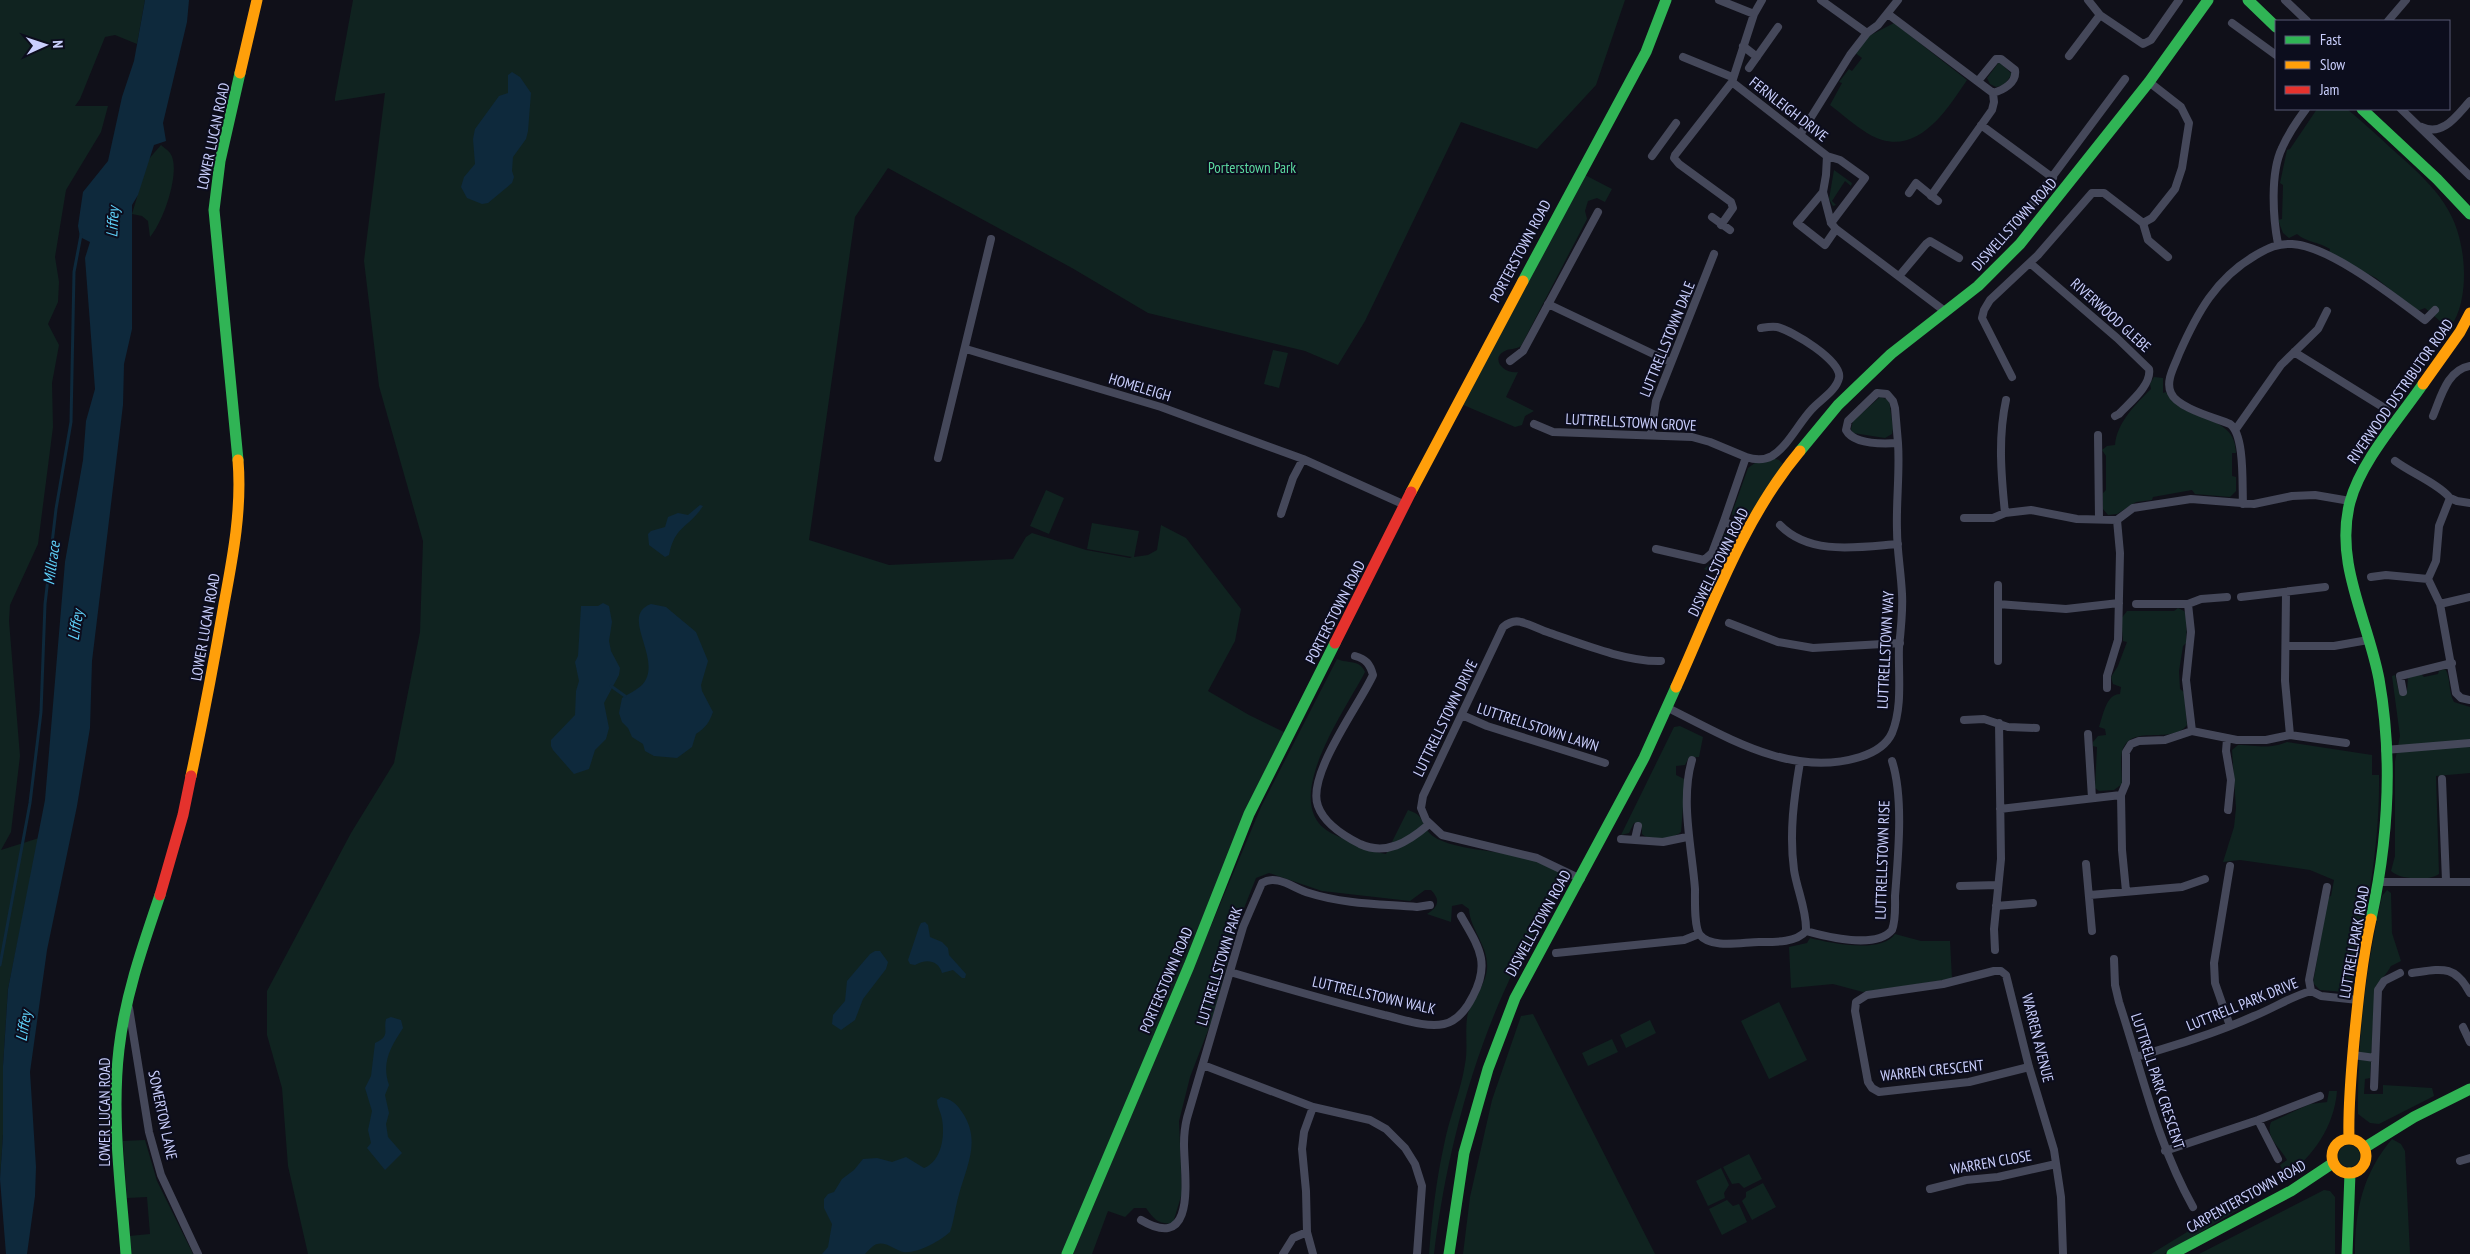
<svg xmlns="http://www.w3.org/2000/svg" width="2470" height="1254" viewBox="0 0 2470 1254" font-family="'PT Sans Narrow',sans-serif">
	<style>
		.green { fill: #102320 }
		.water { fill: #0e293c }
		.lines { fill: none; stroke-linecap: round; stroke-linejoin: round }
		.stream { stroke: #0e293c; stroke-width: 3 }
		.street { stroke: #45485a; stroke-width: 8 }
		.fast { stroke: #30b455; stroke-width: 11 }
		.slow { stroke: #ff9f0a; stroke-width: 11 }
		.jam { stroke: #e5322d; stroke-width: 11 }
		.labels { text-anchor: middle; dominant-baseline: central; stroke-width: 4; stroke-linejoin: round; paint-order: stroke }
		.street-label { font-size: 15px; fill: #cacffd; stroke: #0c0d1d }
		.park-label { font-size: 15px; fill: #5bd89f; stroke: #0c0d1d }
		.water-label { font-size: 16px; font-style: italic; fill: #5ecff7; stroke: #0c0d1d }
	</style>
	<rect width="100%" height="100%" fill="#101019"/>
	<path class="green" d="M0 0H145L137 44 115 35 105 37 80 99 75 106H108L101 132 66 190 55 257 59 282 58 302 48 324 59 345 52 383 53 427 38 544 10 605 9 621 20 756 11 832 1 850 39 838 8 989 3 1066V1135L0 1179Z
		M353 0H1625L1596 85 1537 149 1461 122 1365 321 1338 365 1305 351 1148 313 1072 268 888 168 855 217 809 540 889 565 1013 559 1026 537 1032 533 1086 550 1130 558 1132 557 1087 549 1092 523 1139 531 1134 557 1148 555 1157 550 1161 525 1186 538 1241 609 1235 641 1208 691 1249 715 1290 735 1249 814 1065 1254H308L288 1166 282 1088 267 1035V991L351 833 394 763 420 632 423 541 379 386 364 261 385 93 335 101V98Z
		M1894 23 1967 80C1945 113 1914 162 1867 133 1854 125 1842 114 1830 105L1842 83 1839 82 1849 69 1852 71 1862 58 1854 52 1869 36Z
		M1999 62 2012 74 2004 85 1996 87 1990 84 1987 78Z
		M2317 109H2347C2363 122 2378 136 2393 150 2436 188 2463 213 2464 274 2464 292 2461 314 2449 329L2425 308 2417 311 2376 278 2329 254 2330 249C2319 242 2306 242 2297 234L2289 238 2283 233 2278 220 2282 219 2283 185 2280 183 2287 150 2290 149Z
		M161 145C163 147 168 150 170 153 182 169 163 223 150 237L148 221 142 216 132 214 148 160Z
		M1834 170 1852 183 1851 186 1845 181 1832 201 1836 205 1833 206 1829 199Z
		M1585 175 1612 189 1605 202 1597 198 1588 201 1585 211 1587 219 1521 346C1515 350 1510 348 1505 351 1490 358 1503 374 1518 372L1506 397 1534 411 1525 416 1522 425 1515 427 1461 404Z
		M1273 350 1288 353 1279 388 1264 384Z
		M2154 377 2163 378V393L2166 392C2181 424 2236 411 2236 453H2232V476L2236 477V491L2230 497 2195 494 2192 490 2153 497 2152 500 2136 502 2117 514 2108 515 2103 509V493L2106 490V456L2102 450 2107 446 2115 445C2117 422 2136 404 2151 389L2150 384Z
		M1880 397 1889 400 1893 428 1892 434 1885 438 1853 433 1851 429 1853 421Z
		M1772 458 1779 460 1783 464 1746 521 1738 522 1733 519 1732 513 1748 468 1755 463Z
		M1046 490 1064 498 1049 534 1030 526Z
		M1728 530 1734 531 1718 557 1712 572 1704 569C1719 557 1718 537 1728 530Z
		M2178 608 2184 611 2187 616 2186 643 2183 646 2179 671 2180 689 2184 692 2187 725C2171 746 2130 722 2122 752 2120 761 2122 774 2122 784L2114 790 2099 791 2095 788 2097 747 2093 746V742L2098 736 2106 735 2105 729 2099 727C2103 716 2106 694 2120 694L2121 687 2113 684 2111 677 2118 666 2127 642 2123 641 2121 619 2127 611H2174Z
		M1337 659C1348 664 1360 659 1365 672 1347 707 1291 785 1318 822 1323 830 1338 837 1347 840 1360 846 1372 852 1386 854L1408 810C1411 811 1416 813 1418 815 1427 825 1424 833 1440 840 1475 856 1542 848 1566 880 1549 909 1531 937 1516 966 1472 1055 1446 1156 1434 1254H1429C1432 1217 1436 1181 1444 1145 1449 1118 1461 1091 1465 1064 1468 1049 1465 1033 1467 1018 1469 1003 1485 988 1487 969 1489 946 1470 930 1469 909L1462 904 1452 906 1451 922 1427 914C1438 907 1441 900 1431 890H1425L1410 901 1322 891 1269 873 1256 878 1239 921 1212 1020 1190 1077 1179 1121 1182 1193 1173 1223C1158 1225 1154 1219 1146 1208H1134L1125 1217 1108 1211 1092 1254H1073L1261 807Z
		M2445 669C2451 677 2448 692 2454 702L2470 707V773L2436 776 2439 874C2430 881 2400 880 2391 871L2395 856V761L2400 736 2392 676 2395 675 2399 692 2407 691 2408 678 2421 674 2424 677 2438 674 2439 671Z
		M1680 726 1703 737 1699 757H1689L1685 765 1676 766V775L1684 779 1685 782 1681 832C1673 839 1650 842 1642 834V825L1634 823 1629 833 1621 835 1674 727Z
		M2287 742 2372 755V775H2379C2380 849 2366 913 2352 986L2344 992 2320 990 2313 983 2328 897 2331 896 2334 880 2310 870 2240 860 2223 862 2234 827 2236 808 2232 750 2238 745C2257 745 2267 750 2287 742Z
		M2387 890 2391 893 2392 933 2401 961 2391 966C2387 974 2381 979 2375 987L2370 1078 2365 1079 2364 1094H2383V1085L2432 1088 2434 1096 2379 1124 2370 1123 2358 1114C2357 1040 2366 968 2382 896Z
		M1895 934 1921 941H1950L1952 979 1863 992 1833 984 1791 988 1789 947 1807 943 1810 938C1830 943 1881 954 1895 934Z
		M1779 1002 1807 1060 1769 1079 1741 1021Z
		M1533 1014 1655 1254H1463L1470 1197 1492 1100 1521 1016Z
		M1650 1020 1656 1033 1626 1048 1620 1035Z
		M1612 1039 1618 1052 1588 1066 1582 1053Z
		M2329 1091H2337C2334 1127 2314 1155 2286 1177L2280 1165 2287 1160C2280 1147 2265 1138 2271 1122L2310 1104 2327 1102Z
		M2392 1139 2401 1144 2405 1151 2410 1254H2355C2355 1210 2363 1173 2392 1139Z
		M145 1140 157 1181 193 1254H130L129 1236 150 1234 147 1197 127 1198 123 1141Z
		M2338 1156a11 11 0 1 1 22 0a11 11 0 1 1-22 0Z
		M1749 1154 1762 1179 1744 1188 1739 1183 1732 1184 1723 1167Z
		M1721 1168 1729 1185 1724 1193 1725 1198 1708 1206 1696 1181Z
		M1763 1183 1776 1207 1752 1220 1742 1201 1746 1197V1192Z
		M2324 1190 2330 1191 2335 1197V1254H2199Z
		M1727 1200 1733 1206 1739 1204 1747 1222 1722 1235 1709 1209Z
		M2238 1201 2241 1208 2164 1254H2151Z"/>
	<path class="water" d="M145 0H189L187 22 163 123 166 141 154 145 138 195 132 205V329L124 364 123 405 92 661 90 728 77 806 47 950 30 1072 36 1167 35 1196 27 1254H6L0 1179 3 1135V1066L8 989 45 800 65 562 83 460 86 421 95 389 85 258 90 242 80 237 78 226 83 192 108 161 122 97 134 61Z
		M512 72 520 77 531 93 528 131 526 139 513 157 512 171 514 177 512 183 488 203 482 204 467 198 461 187 464 177 475 164 473 139 475 129 499 96 508 93V75Z
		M700 505 703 506C688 529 675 525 669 555L665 557 649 545 648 534 651 531 665 527 668 517 678 513 688 515Z
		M603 603 609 606 612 622 609 641 611 651 620 668 619 675 604 703 609 728 606 739 595 750 589 769 574 774 553 750 551 746V740L575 715 576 691 579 681 575 662 578 656 581 606H598Z
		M651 604 666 607 696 632 708 661 701 685 702 691 713 712C709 723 706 727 696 734L692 747 677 758 654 756 645 751 643 744 632 737 628 728 622 722 619 713 622 698C628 694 637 690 642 685 665 660 618 616 651 604Z
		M925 922 928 925 930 937 942 942 948 948 949 955 966 974 965 978H962L953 970 942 973C938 959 925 959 915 965L910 964 908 960 919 927 921 923Z
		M875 951H880L888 962 886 969 863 999 855 1020 841 1030 832 1024 833 1015 845 1001 847 981 870 954Z
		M391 1017 401 1020 403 1028C391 1047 381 1062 389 1085L385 1095 389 1113 386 1124 388 1137 402 1153 385 1170 367 1148 371 1143 368 1130 372 1111 365 1088 371 1076 375 1043C391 1036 383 1031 386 1019Z
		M941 1097C951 1099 957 1104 962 1112 982 1141 966 1167 958 1198 955 1209 954 1221 950 1232 940 1241 917 1254 903 1252 896 1250 885 1241 877 1244 873 1245 868 1251 865 1254H822L828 1247 832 1224 824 1208V1199L828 1194 834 1192 842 1179 854 1170 863 1159 877 1158 892 1162 906 1157 924 1168C942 1161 945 1135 942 1119 941 1112 937 1107 937 1100Z"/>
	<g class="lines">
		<path class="stream" d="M611 686 625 696
			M0 965 30 803 41 712 45 604 56 509 71 422 74 272 81 235"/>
		<path class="street" d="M1719 0 1754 14
			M1821 0 1867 33
			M2285 0 2307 21
			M1888 14 1993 93
			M2100 15 2143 44 2151 40 2179 0
			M2388 21 2406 0
			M2232 23 2276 55
			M1743 46 1757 57
			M2069 56 2100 15 2088 0
			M1683 57 1732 77
			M1749 68 1778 27
			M1978 81 1996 59H2001L2015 70C2017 83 2003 90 1993 93
			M1732 82 1827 156 1826 175 1823 192 1831 223 1836 229 1946 312
			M2401 109 2470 176
			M1981 125 2053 178
			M2422 127C2443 137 2457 115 2470 101
			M1800 135 1850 55 1867 33 1878 25 1898 0
			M1652 156 1676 123
			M1827 156 1840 160 1865 178 1831 223
			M1823 192 1797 223 1825 245 1836 229
			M1909 193 1916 183 1938 201
			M1931 196 1992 110 1994 102 1993 93
			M1712 217 1730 230
			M2143 223 2148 240 2168 257
			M1721 225 1733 208 1731 202 1679 164 1674 158 1675 155 1732 82 1754 14 1762 0
			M2014 228 2125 79
			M2278 244C2273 218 2270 173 2282 148 2288 134 2297 121 2306 109
			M2030 263 2117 338 2149 369C2152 385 2129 403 2119 414L2115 416
			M1900 275 1926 244 1930 241 1959 258
			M1548 304 1670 362
			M966 349 1161 407 1303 459 1405 505
			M2294 352 2386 409
			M1510 361 1523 351 1598 212
			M2012 377 1982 318 1984 310 1990 300 2038 255 2092 193H2104L2143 223 2152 218 2175 189 2182 168 2189 123 2181 107 2149 82
			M1877 393 1887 394 1893 401 1895 408 1898 443C1883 444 1854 445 1846 430L1848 421Z
			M2433 416C2441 397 2447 370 2470 366
			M1534 424 1553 432 1692 437 1710 442 1746 457 1724 521
			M2236 429 2281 365 2318 329 2327 311
			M1651 435 1656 401 1714 254
			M2098 435 2099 518
			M1746 457C1755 460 1763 461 1772 456 1788 446 1798 424 1812 409 1820 400 1836 391 1839 378 1843 361 1791 330 1777 327 1772 326 1767 327 1761 328
			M938 458 991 239
			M2395 461C2411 473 2439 484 2450 498L2439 526 2436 561 2428 579 2440 604 2456 693 2461 698 2470 700
			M2450 498 2457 501 2470 503
			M2243 504C2242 485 2245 435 2230 424 2216 418 2177 408 2171 393 2165 381 2175 365 2179 354 2197 313 2216 278 2256 255 2268 248 2278 243 2292 244 2330 246 2394 297 2425 320L2435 310
			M2005 513C2001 474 1998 437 2006 400
			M1281 514 1293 478 1303 459
			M1964 518H1993L2005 513 2031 510 2077 519 2117 520
			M2117 520 2133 508 2191 499 2254 504 2292 496 2315 495 2350 501
			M1780 525C1810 556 1859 547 1898 544
			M1656 549 1704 560 1712 553 1724 521 1746 534
			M2371 577 2386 575 2428 579
			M2286 593 2285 681 2290 735
			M2241 597 2325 587
			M1998 604 2066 609 2119 603
			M2136 604H2188L2201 599 2227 597
			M2188 604 2191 632 2186 680 2192 731
			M2440 604 2470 597
			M1729 623 1778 642 1813 648 1900 643
			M2286 646H2334L2368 640
			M1355 656C1366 659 1370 664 1373 675 1360 704 1306 775 1318 806 1324 823 1344 836 1360 844 1386 856 1408 842 1428 825
			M1998 661V585
			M2107 688V676L2118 640 2120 553 2117 520
			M2403 692 2400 676 2452 663
			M1668 708C1727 737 1791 778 1860 757 1873 753 1886 746 1892 733 1903 706 1898 674 1899 647 1901 629 1903 611 1902 594 1901 572 1897 551 1897 530 1896 501 1900 472 1898 443
			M1462 715 1487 726 1605 763
			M1964 720 1984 719 2008 727 2036 728
			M2088 734 2092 798
			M2227 739 2226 751 2231 780 2228 810
			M2385 750 2470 743
			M1692 760C1680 800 1692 849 1695 889 1695 899 1694 928 1700 935 1711 949 1743 942 1759 942 1773 942 1796 943 1806 931 1807 911 1797 890 1794 870 1789 833 1794 798 1800 762
			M2442 779 2446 881
			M2121 795 2126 783V752L2131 744 2139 741 2165 740 2192 731 2237 740H2266L2290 735 2346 743
			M2121 795 2122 850 2126 891
			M2000 809 2121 795
			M1621 839 1663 842 1687 837
			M1635 839 1638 826
			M2086 864 2092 931
			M1581 879 1537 858 1442 835 1426 820 1421 808 1423 796 1503 627C1508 623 1514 620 1521 622 1530 624 1540 630 1550 633 1582 644 1627 662 1661 661
			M2379 882H2470
			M1960 886 1998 885
			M2090 895 2182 887 2205 879
			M1996 906 2033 903
			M1806 931C1827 937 1876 949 1892 930 1896 920 1895 906 1895 896 1898 857 1904 798 1892 761
			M1995 950 1994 929 2001 859 1999 723
			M1556 953 1684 940 1699 934
			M2114 959 2115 985 2119 1002C2142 1072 2157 1143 2193 1207
			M1230 972C1281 987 1333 1002 1384 1015 1402 1019 1426 1028 1444 1024 1458 1021 1467 1008 1473 996 1491 962 1478 946 1461 916
			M2412 973C2441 969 2455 964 2470 993
			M2311 991 2309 980 2327 887
			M129 1008 149 1132 161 1175 198 1254
			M2230 1026 2215 983 2214 963 2230 866
			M2463 1027 2470 1042
			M2353 1055 2375 1058
			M2136 1057C2176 1045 2216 1033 2254 1016 2274 1008 2290 997 2311 991L2321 996 2358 1000
			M1203 1065 1313 1107 1370 1120 1386 1129 1405 1148 1415 1164 1422 1186 1417 1254
			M2029 1067 1969 1082 1879 1092 1872 1088 1868 1082 1855 1011 1856 1002 1867 995 1943 984 1994 971H2001L2006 975 2029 1067 2054 1150 2061 1197 2063 1254
			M2374 1087 2378 990 2384 981 2400 973
			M1313 1107 1304 1132 1302 1149 1306 1191 1307 1232 1313 1254
			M2258 1120 2278 1159
			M2165 1151 2258 1120 2320 1096
			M2460 1161 2470 1158
			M1930 1189 1966 1180 1998 1177 2056 1164
			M1141 1220C1198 1254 1184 1175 1184 1144 1184 1135 1185 1126 1187 1118L1243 927 1262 883C1277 874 1293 888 1309 893 1343 904 1382 904 1417 907L1430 905
			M1283 1254 1293 1238 1307 1232"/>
		<path class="fast" d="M2248 0 2276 27
			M2362 109 2437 179 2470 214
			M1523 281 1646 52 1666 0
			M1800 451 1838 405 1891 354 1978 286 2020 244 2149 82 2208 0
			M238 460 214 210 220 161 240 73
			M2371 919C2388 841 2393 758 2379 679 2368 620 2334 563 2350 502 2361 461 2399 419 2423 384
			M2364 1148 2414 1117 2470 1089
			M126 1254C121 1187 111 1117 119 1049 125 996 143 945 160 895
			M1067 1254 1189 966 1249 814 1335 643
			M1449 1254 1464 1153 1488 1069 1515 998 1644 758 1676 687
			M2172 1254 2291 1191 2333 1163
			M2347 1254 2350 1173"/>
		<path class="slow" d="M240 73 257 0
			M2423 384 2460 332 2470 313
			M1411 492 1523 281
			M1676 687C1712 607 1743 519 1800 451
			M191 776C203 719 214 662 224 604 233 556 242 509 238 460
			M2349 1138C2348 1106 2351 1074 2354 1041 2358 1000 2362 959 2371 919
			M2332 1156a17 17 0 1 1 34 0a17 17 0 1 1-34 0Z"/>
		<path class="jam" d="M1335 643 1411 492
			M160 895 183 815 191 776"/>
	</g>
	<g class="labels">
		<g class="street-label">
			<text transform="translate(1789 109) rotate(38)">FERNLEIGH DRIVE</text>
			<text transform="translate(213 136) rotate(-78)">LOWER LUCAN ROAD</text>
			<text transform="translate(2014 224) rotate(-48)">DISWELLSTOWN ROAD</text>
			<text transform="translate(1520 251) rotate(-62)">PORTERSTOWN ROAD</text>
			<text transform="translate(2111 315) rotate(42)">RIVERWOOD GLEBE</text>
			<text transform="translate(1667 339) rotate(-68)">LUTTRELLSTOWN DALE</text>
			<text transform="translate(1140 387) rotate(17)">HOMELEIGH</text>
			<text transform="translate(2400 391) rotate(-55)">RIVERWOOD DISTRIBUTOR ROAD</text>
			<text transform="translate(1631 422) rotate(3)">LUTTRELLSTOWN GROVE</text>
			<text transform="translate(1718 562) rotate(-64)">DISWELLSTOWN ROAD</text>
			<text transform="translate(1335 612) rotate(-63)">PORTERSTOWN ROAD</text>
			<text transform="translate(205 627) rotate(-80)">LOWER LUCAN ROAD</text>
			<text transform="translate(1885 650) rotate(-87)">LUTTRELLSTOWN WAY</text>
			<text transform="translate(1445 718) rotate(-64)">LUTTRELLSTOWN DRIVE</text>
			<text transform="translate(1538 727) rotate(18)">LUTTRELLSTOWN LAWN</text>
			<text transform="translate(1882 860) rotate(-88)">LUTTRELLSTOWN RISE</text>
			<text transform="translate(1538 923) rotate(-61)">DISWELLSTOWN ROAD</text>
			<text transform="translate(2354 942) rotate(-80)">LUTTRELLPARK ROAD</text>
			<text transform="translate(1219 966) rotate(-73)">LUTTRELLSTOWN PARK</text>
			<text transform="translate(1166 980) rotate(-67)">PORTERSTOWN ROAD</text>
			<text transform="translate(1374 995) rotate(13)">LUTTRELLSTOWN WALK</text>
			<text transform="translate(2242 1004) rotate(-22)">LUTTRELL PARK DRIVE</text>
			<text transform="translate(2038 1038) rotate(76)">WARREN AVENUE</text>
			<text transform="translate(1932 1070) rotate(-6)">WARREN CRESCENT</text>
			<text transform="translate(2158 1081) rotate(72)">LUTTRELL PARK CRESCENT</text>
			<text transform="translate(104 1112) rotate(-90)">LOWER LUCAN ROAD</text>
			<text transform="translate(163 1115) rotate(78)">SOMERTON LANE</text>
			<text transform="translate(1991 1162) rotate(-10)">WARREN CLOSE</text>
			<text transform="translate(2246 1196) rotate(-29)">CARPENTERSTOWN ROAD</text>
		</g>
		<g class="park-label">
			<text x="1252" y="167">Porterstown Park</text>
		</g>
		<g class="water-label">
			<text transform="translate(112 222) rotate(-87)">Liffey</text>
			<text transform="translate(51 563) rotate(-82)">Millrace</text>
			<text transform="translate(75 625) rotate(-81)">Liffey</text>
			<text transform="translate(23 1026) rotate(-81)">Liffey</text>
		</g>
	</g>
	<rect x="2275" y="20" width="175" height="90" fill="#0c0d1d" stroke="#585b77"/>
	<rect x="2285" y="36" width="25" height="8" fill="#30b455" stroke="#585b77"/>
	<text x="2320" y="45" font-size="15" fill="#cacffd">Fast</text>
	<rect x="2285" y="61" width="25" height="8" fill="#ff9f0a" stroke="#585b77"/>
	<text x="2320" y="70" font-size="15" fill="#cacffd">Slow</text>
	<rect x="2285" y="86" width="25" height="8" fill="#e5322d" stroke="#585b77"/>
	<text x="2320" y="95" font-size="15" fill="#cacffd">Jam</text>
	<g transform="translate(45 45) rotate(87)" stroke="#0c0d1d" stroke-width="4" paint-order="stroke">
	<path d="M0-4L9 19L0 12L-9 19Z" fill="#cacffd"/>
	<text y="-8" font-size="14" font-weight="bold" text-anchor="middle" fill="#cacffd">N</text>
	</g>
</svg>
